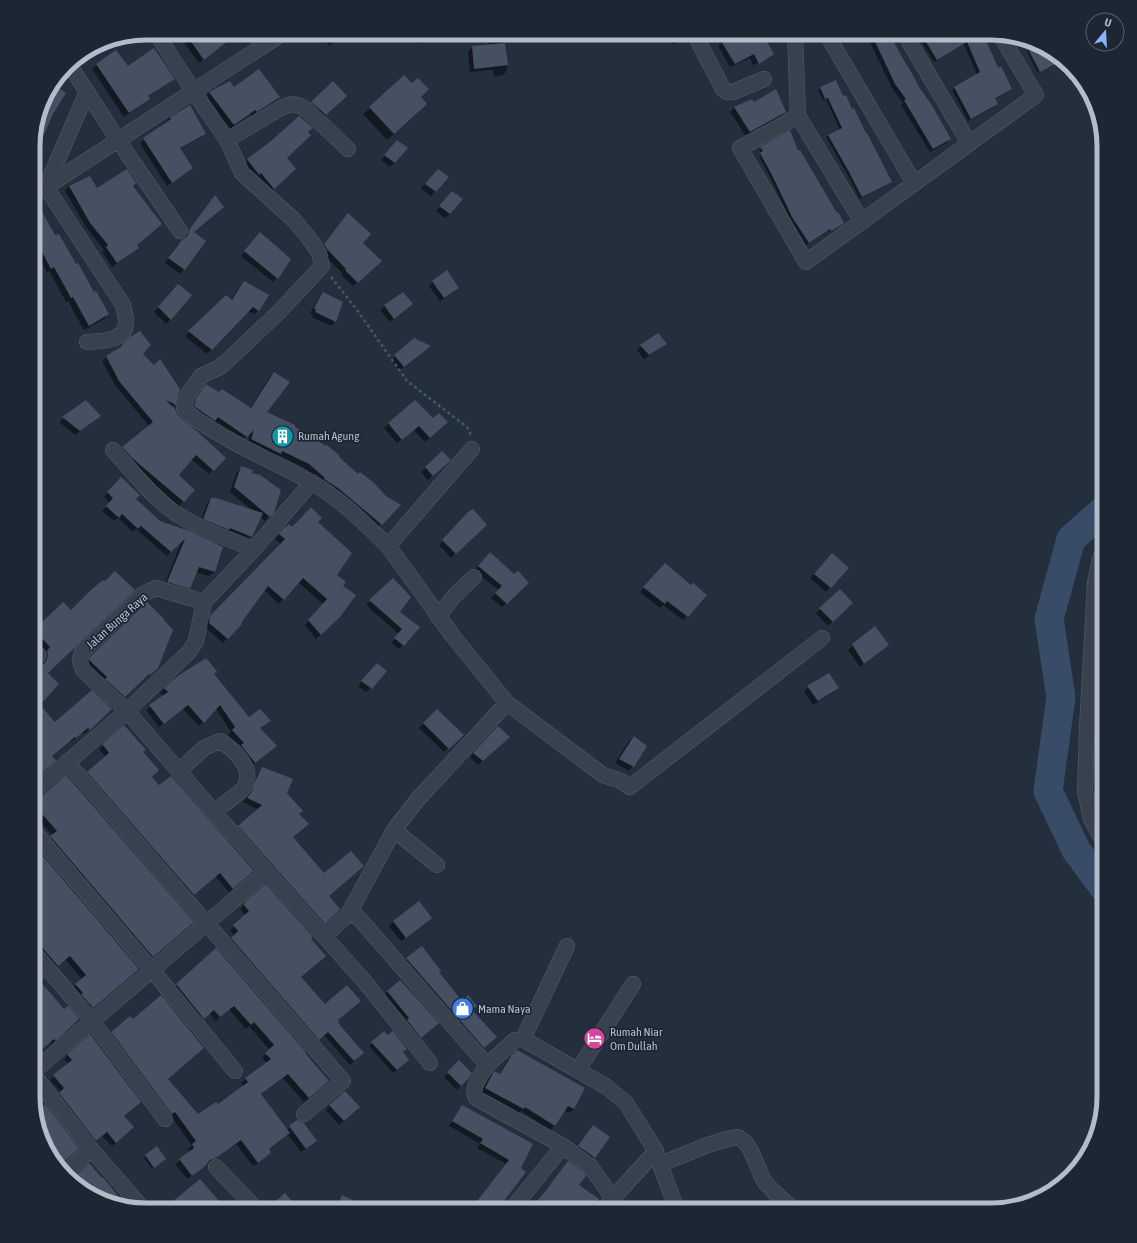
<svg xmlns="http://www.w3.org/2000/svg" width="1137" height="1243" viewBox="0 0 1137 1243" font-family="'Asap Condensed',sans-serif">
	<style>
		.shadow { fill: #0007 }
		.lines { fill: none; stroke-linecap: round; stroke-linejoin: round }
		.river { stroke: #394c67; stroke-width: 29 }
		.building { fill: #455162 }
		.minor-casing { stroke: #565f6c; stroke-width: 16 }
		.path { stroke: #44595c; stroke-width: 2.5; stroke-dasharray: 3 3; stroke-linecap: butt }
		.minor { stroke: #38414e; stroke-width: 15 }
		.labels { text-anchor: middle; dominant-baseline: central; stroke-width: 3.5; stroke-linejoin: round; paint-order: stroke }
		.poi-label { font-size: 12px; fill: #b4bcc9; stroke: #1d2633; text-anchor: start }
		.street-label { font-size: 12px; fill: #b4bcc9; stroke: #1d2633 }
		.rim { fill: none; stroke: #b4bcc9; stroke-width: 5 }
	</style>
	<rect width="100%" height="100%" fill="#242f3e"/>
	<path class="shadow" d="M177 33H243L218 49 199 63Z
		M320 33H348L329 46Z
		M413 33H434L418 44Z
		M487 33H503L507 71 503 75 494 77 493 70 470 72 468 52 472 47 489 45Z
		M646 33H676L679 40 674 44Z
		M715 33H744L769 56 754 65V67L750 58 730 67 718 46 721 43Z
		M863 33H888L918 88 950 139 946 143 930 152 901 105 903 103 892 88 866 34 864 35Z
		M929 33H981L998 69 1011 89 1008 91 994 99 997 104 994 107 968 121 952 90 955 87 977 75 964 44 934 62 921 41 930 34Z
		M1039 44 1045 48 1053 64 1038 73 1027 52Z
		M116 51 127 67 173 78 169 83 147 97 149 99 144 103 124 117 92 69Z
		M835 81 842 97 851 110 891 182 860 199 847 174 826 137 840 130 826 99 823 100 818 90Z
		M230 82 234 88 279 97 275 101 252 116 250 114 230 129 205 97 210 93Z
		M333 82 342 100 321 119 307 107Z
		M53 85 65 93 52 114 38 145 33 150V138L45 96Z
		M420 97 419 111 387 140 363 114 370 108Z
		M752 100 754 103 785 112 781 116 746 136 730 112 734 108Z
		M189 107 205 134 200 138 179 149 192 168 188 172 167 186 140 143 170 118Z
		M393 146 395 162 390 167 381 160Z
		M761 148 798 152 843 223 829 232 828 231 806 245 790 219 771 179 759 156 762 153 759 150Z
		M286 158 290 173 269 193 254 178 244 164 248 160Z
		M433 175 447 178 431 196 421 189Z
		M89 177 96 190 132 186 136 245 133 252 112 267 102 252 104 250 86 227 65 191 69 186Z
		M215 197 219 211 193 233 205 241 180 274 165 263 177 245 184 240 185 235Z
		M448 197 450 214 445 218 436 211Z
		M33 210 108 314 104 319 84 330 68 301 66 302 49 271 47 272 33 247Z
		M344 219 377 265 353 286 341 275 343 274 323 254 320 249Z
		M256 238 277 278 273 282 241 256Z
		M433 281 458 288 454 292 440 301 429 286Z
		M244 282 259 310 254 314 248 311 207 354 185 336 226 296 231 300 240 286Z
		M174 289 171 319 166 324 154 312Z
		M323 293 335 321 331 326 312 317 313 315 310 313 319 298Z
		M402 293 412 304 390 322 380 310Z
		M414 339 429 347 400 370 391 360Z
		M666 344 661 348 644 359 637 350 641 346Z
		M122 345 142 355 175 404 172 407 176 414 224 459 209 474 191 459 178 475 194 490 179 506 128 462 119 452 149 426 115 385 102 361Z
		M274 373 266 412 293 427 337 457 385 497 399 505 377 528 304 468 278 455 276 458 247 444 251 431 242 441 214 421 210 424 190 410 192 403 202 390 219 393 250 408 270 377Z
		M86 401 95 420 75 435 59 422Z
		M415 401 433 419 447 422 425 442 414 430 397 443 384 428Z
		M442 452 445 464 428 480 421 472Z
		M241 467 251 473 273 512 265 521 260 517 251 536 247 541 200 523 207 503 212 499 252 510 230 492 237 472Z
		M117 483 160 522 222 547 214 572 209 576 196 572 189 588 185 592 164 586 182 540 167 556 136 529 133 532 118 518 114 521 102 511 110 503 104 497Z
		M464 518 486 525 451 558 439 545Z
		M317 522 335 575 341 586 339 616 316 639 305 625 323 604 298 582 279 604 264 590 240 624 223 643 205 627 206 622 281 544 275 539 289 525 292 528Z
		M486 558 524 588 502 607 491 598 499 590 474 571Z
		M828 558 848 568 826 592 810 578Z
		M660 569 687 616 683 620 663 605 660 608 640 592Z
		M839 590 852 603 828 626 816 613Z
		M370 601 399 613 419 628 399 649 391 643 399 634 366 605Z
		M63 603 38 705 54 724 110 709 84 734 83 732 71 742 70 741 51 757 33 779 39 670 44 662 43 656 46 652 33 639V632Z
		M147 604 157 667 145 678 144 677 120 700 86 663Z
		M875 628 883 649 860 667 848 650Z
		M373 668 371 688 366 692 358 686Z
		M213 674 249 718 269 721 259 729 271 750 250 767 240 748 228 735 231 732 216 709 199 726 183 709 159 727 146 710 164 696 160 693 176 679Z
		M829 675 838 688 834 692 813 705 804 692 808 687Z
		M437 710 462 735 444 752 419 728Z
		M124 727 142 752 151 777 249 875 229 892 215 876 189 898 84 776 106 757 99 749Z
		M498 728 504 741 478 765 470 757Z
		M634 737 633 766 629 771 615 763 629 741Z
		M263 768 286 793 298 814 292 838 324 875 328 897 339 909 320 927 235 831 259 810 243 802 248 796 252 785 258 773Z
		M33 802 188 926 148 961 47 841 53 836 33 813Z
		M33 847 138 969 88 1011 71 989 82 979 65 959 53 970 33 948Z
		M246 903 300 977 337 1020V1023L359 1057 350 1065 324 1035 315 1043 227 942 235 936 230 930 246 916 240 909Z
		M431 918 401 941 389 926 394 922Z
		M216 950 304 1054 323 1085 304 1102 283 1078 261 1094 286 1130 297 1121 312 1145 301 1152 288 1135 268 1150 266 1157 253 1166 236 1144 210 1162 205 1164 198 1171 187 1179 175 1164 190 1152 188 1149 192 1145 170 1115 108 1037 112 1033 203 1048 167 1080 198 1115 217 1106 244 1087 241 1083 267 1063 262 1058 270 1050 249 1026 246 1029 229 1009 216 1021 209 1013 199 1022 172 989Z
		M407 958 438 972 462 1002 471 1010 492 1040 480 1051 403 962Z
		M33 967 43 978 39 982 73 1024 51 1044 49 1042Z
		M400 981 433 1027 416 1041 383 996Z
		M372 1043 402 1053 405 1063 393 1073 369 1046Z
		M517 1052 574 1109 569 1113 564 1110 554 1126 550 1130 521 1111 519 1113 481 1092 490 1076 494 1072 499 1075 507 1061Z
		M68 1055 123 1116 129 1131 112 1146 102 1136 92 1145 55 1098 61 1092 50 1080 68 1064 64 1059Z
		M459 1062 467 1079 457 1090 444 1077Z
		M33 1097 78 1148 57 1167 39 1134Z
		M330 1105 354 1112 339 1125 326 1110Z
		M463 1106 531 1145 506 1164 477 1148 480 1144 449 1126 459 1110Z
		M589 1131 608 1137 590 1162 575 1151Z
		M157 1148 165 1159 152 1169 144 1158Z
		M568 1162 578 1185 598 1200 590 1210 540 1199Z
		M343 1196 370 1210H334L338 1201Z
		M173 1202 222 1206 224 1205 228 1210H171L168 1207Z"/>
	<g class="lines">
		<path class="river" d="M1104 510 1071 539 1049 619 1061 697 1048 791 1076 850 1104 888"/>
	</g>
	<path class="building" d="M185 33H242L223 45 204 60Z
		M722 33H762L774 54 759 64 754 54 735 64 721 41 725 39Z
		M871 33H889L907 66H908L919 87 931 104 951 139 933 149 904 100 906 99 895 84Z
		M930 33H983L998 68 1001 66 1012 89 995 98 998 104 971 119 954 87 980 72 967 42 937 60 923 37Z
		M505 43 508 65 474 69 472 46Z
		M1038 44 1041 45 1047 50 1055 64 1040 72 1028 49Z
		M154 48 175 79 148 96 150 99 129 113 96 64 116 50 128 66Z
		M259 69 280 97 257 112 255 110 234 125 209 92 230 81 234 87Z
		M404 75 412 83 418 78 429 89 421 97 427 104 394 134 369 107Z
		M836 80 843 96 846 95 852 109 854 108 866 133H867L892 182 862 197 849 172 828 135 842 128 828 98 825 99 820 87Z
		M333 81 347 96 326 115 311 102Z
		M54 84 66 93 53 114 38 148 33 146V138L45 96Z
		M776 89 786 112 750 132 734 107 752 99 754 102Z
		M190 105 206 134 180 148 193 168 172 183 143 138 171 119 170 117Z
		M299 116 313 128 308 132 311 135 287 158 296 169 274 189 261 173 259 175 247 159 271 141Z
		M790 130 798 151 800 150 837 213 838 212 844 223 831 231 830 229 809 243 792 217 773 177 760 153 763 151 760 147Z
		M397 140 408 148 395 163 384 155Z
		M127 169 136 183 133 186 162 224 137 245 139 248 117 263 106 247 108 245 90 223 69 186 90 176 97 188Z
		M438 169 449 177 436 192 425 184Z
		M452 191 463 199 450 214 439 206Z
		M33 195 55 235 59 234 76 264 78 263 94 292 96 291 109 314 89 326 73 297 71 298 54 267 51 269 33 235Z
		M215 195 224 207 194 232 206 241 185 270 168 258 182 240 185 238 188 235 189 230Z
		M348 213 371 234 363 243 382 261 358 283 345 270 346 269 327 249 324 244Z
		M260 232 291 259 278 279 244 251Z
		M447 270 459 288 444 298 432 281Z
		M244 281 269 295 259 311 253 307 212 350 188 331 226 295 232 300Z
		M178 284 192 295 171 320 158 307Z
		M323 292 343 302 336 322 315 312 316 310 314 308Z
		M403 292 413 304 394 319 384 305Z
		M140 331 151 345 143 354 154 365 160 359 180 389 176 405 166 400 175 409 177 414 181 418 198 432 226 458 214 471 196 455 179 475 195 490 184 502 132 458 122 447 153 422 119 381 106 356 122 346V345L130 337Z
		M658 333 667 344 649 355 640 345Z
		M414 338 431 346 404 367 394 355Z
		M274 372 290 382 267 412 295 425V427L326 446 327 445 340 456 339 457 358 474 360 472 374 483 386 496 401 505 382 525 338 488 324 479 325 478 309 464 282 451 281 454 251 439 254 430 247 437 218 417 215 421 194 406 196 398 206 384 219 392 222 389 251 408Z
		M86 400 101 416 80 431 62 417Z
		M415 400 433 418 439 413 448 422 430 438 419 426 402 440 388 423Z
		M442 451 451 460 433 476 425 467Z
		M241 466 253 470 252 473 260 475 281 490 274 513 270 517 234 487Z
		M121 477 140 495 136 499 160 521 189 531 223 547 215 572 199 567 190 589 167 582 185 539 171 552 141 526 138 529 122 514 119 518 106 506 113 498 107 492Z
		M211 498H216L263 513 252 537 230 528 229 530 203 519Z
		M311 507 322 518 318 522 352 553 337 575 346 582 343 586 356 595 340 617 321 635 308 620 327 599 303 578 284 600 268 586 241 623 242 624 228 639 209 623 210 616 285 539 279 534 283 529 289 524 292 527Z
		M473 509 487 525 456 554 442 540 468 512Z
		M490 552 514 574 518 571 529 583 507 604 495 593 502 586 478 566Z
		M832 553 849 568 831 588 814 574Z
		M665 563 691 585 693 583 707 595 688 617 667 601 665 604 643 587Z
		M115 571 135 590 48 673 59 684 40 705 55 722 92 690 112 709 90 730 88 728 76 738 75 737 52 756 56 761 33 780V671L40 668 46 661 48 656 47 651 50 647 34 630 63 602 71 610 91 590 103 580 105 581Z
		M393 578 411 597 400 612 420 627 404 646 394 638 402 629 369 600Z
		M840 589 853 603 833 622 819 608Z
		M147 602 164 619V620L173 630 158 668 150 675 149 674 125 697 105 679 107 677 89 660V658Z
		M875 626 889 645 864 664 852 644Z
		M206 658 217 671 214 674 249 717 260 709 271 721 260 728 277 746 255 763 241 745 244 743 232 730 235 727 220 705 204 723 188 705 164 724 149 705 168 692 164 688 175 678Z
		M377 663 387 671 372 689 361 681Z
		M829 673 839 688 818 701 807 686Z
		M437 709 464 735 449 749 423 723Z
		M124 725 146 750 143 752 159 770 152 777 159 785 171 776 254 871 233 889 220 873 194 895 87 772 109 753 102 744Z
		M498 726 510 737 483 761 473 753Z
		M634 736 647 746 634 767 619 759Z
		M262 767 293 779 287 793 303 811 299 814 309 824 293 837 324 873 351 851 364 866 329 896 340 909 325 924 238 826 262 805 247 798 252 791 256 779Z
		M66 775 194 922 153 957 50 836 57 831 33 804V801L39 799Z
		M36 848 139 969 93 1008 81 994 83 993 75 984 86 975 70 956 58 966 40 945 36 943 33 942V851Z
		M266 884 313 937 311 939 326 956 301 977 325 1004 347 985 361 1001 338 1020 340 1022 338 1023 364 1053 354 1061 328 1032 319 1040 231 938 238 931 233 925 249 911 244 905 245 902Z
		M419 901 432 918 406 938 393 921Z
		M422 946 441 971 439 972 462 1001 468 995 477 1006 472 1010 497 1037 484 1048 406 958Z
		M216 948 306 1052 305 1053 329 1081 309 1098 288 1074 261 1094 290 1133 269 1149 271 1153 258 1163 241 1140 216 1158 210 1160 204 1167 192 1176 179 1159 194 1148 192 1144 196 1141 175 1112 172 1114 111 1032 130 1016 133 1019 161 995 204 1048 168 1079 198 1114 216 1102 218 1104 248 1082 245 1078 271 1059 265 1053 274 1045 254 1022 251 1025 234 1006 220 1017 214 1010 204 1019 176 984Z
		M33 965 44 978 40 981 64 1009 68 1006 79 1019 56 1041 54 1039 33 1057Z
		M400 980 439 1023 421 1038 407 1020 409 1018 387 991Z
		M384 1031 388 1035 393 1031 407 1049 403 1052 409 1060 397 1070 371 1042Z
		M90 1034 141 1102 124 1116 134 1127 116 1143 107 1132 96 1141 59 1093 64 1088 53 1075 72 1060 67 1054Z
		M517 1050 585 1088 574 1109 568 1106 555 1126 525 1107 524 1109 485 1088 494 1071 500 1074 511 1056Z
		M459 1060 472 1073 468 1079 461 1086 447 1072Z
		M345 1091 360 1107 344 1121 329 1105Z
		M33 1095 43 1106 45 1104 79 1148 58 1167 39 1134Z
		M462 1105 533 1144 521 1168 526 1172 497 1210H470L509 1160 480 1143 483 1139 452 1121Z
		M297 1120 301 1122 304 1123 317 1141 306 1149 289 1126Z
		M593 1125 610 1137 595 1158 578 1146Z
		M157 1146 166 1159 154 1168 145 1155Z
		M568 1161 584 1172 586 1176 579 1185 599 1199 591 1210H529L544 1193Z
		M89 1163 102 1178 103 1177 126 1206 96 1198 72 1179Z
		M200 1179 227 1210H179L172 1202Z
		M285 1193 299 1210H266Z
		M342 1195 373 1210H335Z"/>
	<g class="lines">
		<defs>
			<path id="minor" d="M156 33 194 92 227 140 242 173 294 220 312 242 319 253 322 266 278 313 226 362 220 367 201 376 188 394 184 408C191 417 203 424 213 430 244 450 279 464 311 482 341 499 364 523 388 546L472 449
				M694 33 723 89C726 92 728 93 733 92L764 79
				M795 33 798 116 740 148 806 262 1036 95 999 33
				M826 33 914 183
				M904 33 969 143
				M69 64 118 140 180 231
				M798 116 862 222
				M227 140 279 109C291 103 295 102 307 110L348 149
				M46 187 283 33
				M46 187 123 305C124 310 126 316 126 321 127 342 101 341 87 342
				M46 187 87 92
				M113 450C131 470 149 493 171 510 192 526 228 539 254 549
				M388 546 420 590 452 635 507 703 603 775 621 781 630 787 822 638
				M1104 552 1100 558 1095 583 1087 729 1104 730
				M204 602 156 588 143 594 82 652C79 659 80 663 83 670L127 711 214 812 364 981 430 1063
				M438 617 454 596 474 577
				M33 662 39 655
				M1087 729 1085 791 1091 819 1104 843
				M67 762 343 1081 304 1114
				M179 771 204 748 220 741C234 749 254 768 245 786 243 791 220 807 214 812
				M33 792 127 711 189 652 196 641 204 602 254 549 312 482
				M33 830 152 970 235 1071
				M394 830 437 865
				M349 913 394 830 418 799 507 703
				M325 936 349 913 357 916 487 1065 515 1040 523 1039 607 1087 626 1103 656 1151 613 1198 590 1166 563 1146
				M523 1039 567 946
				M487 1065C482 1075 470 1087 476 1098L563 1146 511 1210
				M578 1070 633 984
				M33 1072 92 1021 33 951
				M33 1074 91 1149 65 1173
				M165 1119 92 1021 267 872
				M91 1149 144 1210
				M657 1156 677 1210
				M660 1164C686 1155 711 1141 738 1137L746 1143 751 1151 764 1181 773 1191 794 1210
				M216 1167 257 1210
				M603 1210 613 1198"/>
		</defs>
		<use href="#minor" class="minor-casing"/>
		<path class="path" d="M331 277 357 310 407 381 467 427 471 435"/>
		<use href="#minor" class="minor"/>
	</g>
	<defs>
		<symbol id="building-disc" viewBox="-11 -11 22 22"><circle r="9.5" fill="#0f9aa8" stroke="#1d2633"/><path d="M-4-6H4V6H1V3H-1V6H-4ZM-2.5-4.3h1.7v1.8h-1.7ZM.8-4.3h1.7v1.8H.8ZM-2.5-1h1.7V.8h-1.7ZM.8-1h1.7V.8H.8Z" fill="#fff"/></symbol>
		<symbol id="shop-disc" viewBox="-11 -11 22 22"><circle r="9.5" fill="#3f7fe0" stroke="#1d2633"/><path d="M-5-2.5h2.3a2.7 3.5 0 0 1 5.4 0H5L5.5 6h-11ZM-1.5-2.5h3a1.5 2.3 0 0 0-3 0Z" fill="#fff"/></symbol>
		<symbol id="hotel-disc" viewBox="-11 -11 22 22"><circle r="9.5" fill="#d1479c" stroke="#1d2633"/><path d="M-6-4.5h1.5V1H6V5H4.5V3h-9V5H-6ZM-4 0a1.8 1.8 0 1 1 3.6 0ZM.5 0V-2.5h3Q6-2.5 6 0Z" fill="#fff"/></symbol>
	</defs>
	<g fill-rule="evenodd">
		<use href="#building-disc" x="270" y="424" width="25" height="25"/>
		<use href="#shop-disc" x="450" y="996" width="25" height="25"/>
		<use href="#hotel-disc" x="582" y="1026" width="25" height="25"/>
	</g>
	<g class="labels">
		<g class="poi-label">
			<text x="298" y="436">Rumah Agung</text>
			<text x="478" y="1009">Mama Naya</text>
			<text x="610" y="1032">Rumah Niar<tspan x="610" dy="14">Om Dullah</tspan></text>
		</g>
		<g class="street-label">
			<text transform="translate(117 621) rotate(-42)">Jalan Bunga Raya</text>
		</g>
	</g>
	<path d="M0 0H1137V1243H0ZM146 40H991A106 106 0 0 1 1097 146V1097A106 106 0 0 1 991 1203H146A106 106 0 0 1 40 1097V146A106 106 0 0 1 146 40Z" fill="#1d2633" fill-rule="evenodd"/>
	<path class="rim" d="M146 40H991A106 106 0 0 1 1097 146V1097A106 106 0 0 1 991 1203H146A106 106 0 0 1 40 1097V146A106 106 0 0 1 146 40Z"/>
	<g transform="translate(1105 32) rotate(18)"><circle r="19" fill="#1d2633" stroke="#59626f"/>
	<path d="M0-3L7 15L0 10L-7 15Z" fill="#8ab4f8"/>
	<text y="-6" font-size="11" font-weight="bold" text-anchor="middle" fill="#b4bcc9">U</text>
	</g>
</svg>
